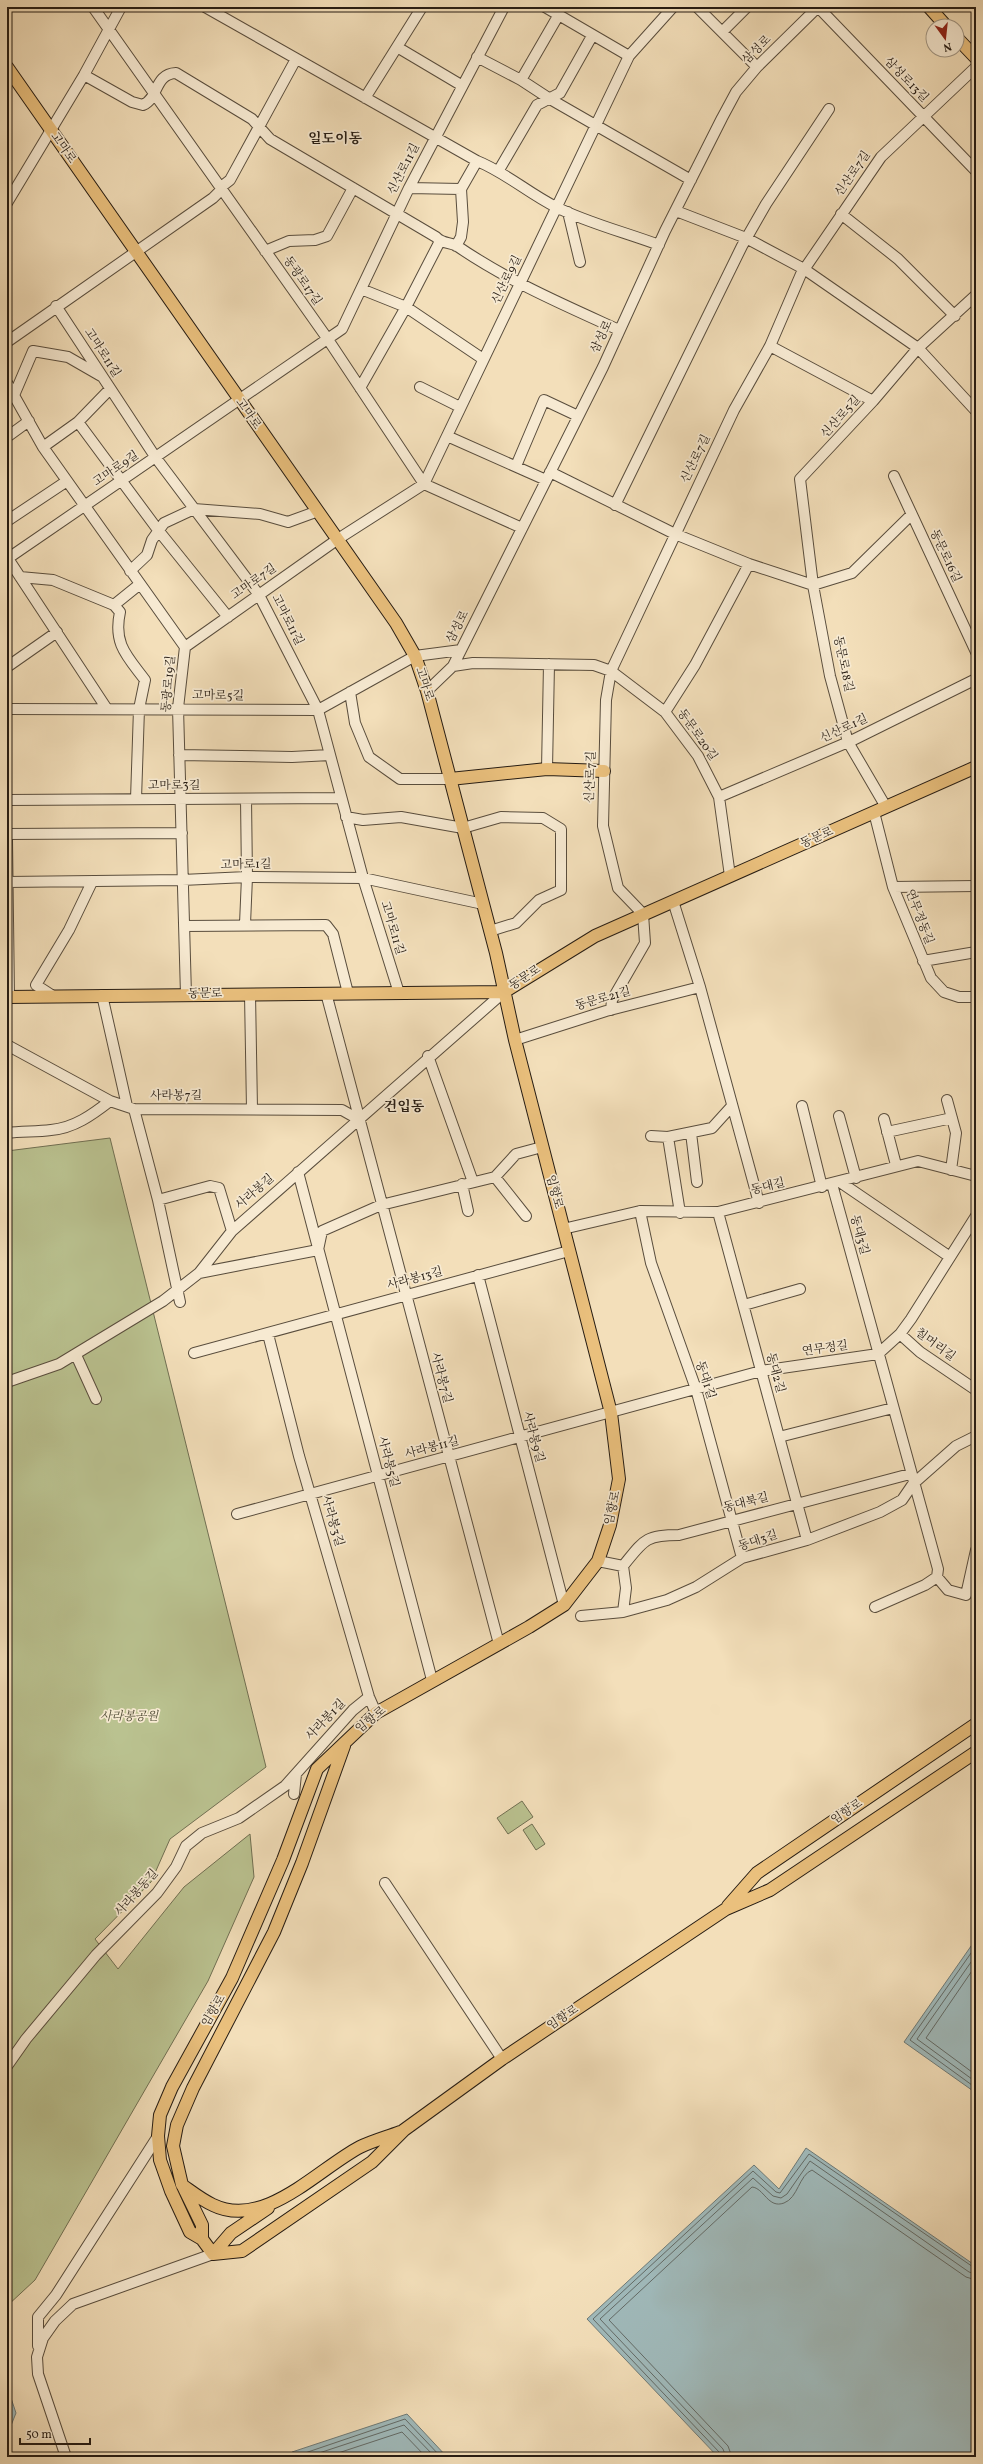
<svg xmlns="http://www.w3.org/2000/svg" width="983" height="2464" viewBox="0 0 983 2464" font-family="Vollkorn,'Noto Serif KR',serif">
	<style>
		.green { fill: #bac290; stroke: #706f52 }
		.water { fill: #a0babb; stroke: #6f7b78 }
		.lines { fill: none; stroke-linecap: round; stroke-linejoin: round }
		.shore { stroke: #636b67; stroke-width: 1 }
		.minor-casing { stroke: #594d3d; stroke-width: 12 }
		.major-casing { stroke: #261c13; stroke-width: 14 }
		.minor { stroke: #f7ead2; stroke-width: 10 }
		.major { stroke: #eac07d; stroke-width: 12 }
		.labels { text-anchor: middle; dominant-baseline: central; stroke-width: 3.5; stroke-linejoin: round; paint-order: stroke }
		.street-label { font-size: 12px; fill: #261c13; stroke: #f7ead2 }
		.park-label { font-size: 12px; font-style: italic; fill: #524e38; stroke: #f7ead2 }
		.quarter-label { font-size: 14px; font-weight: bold; fill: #261c13; stroke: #f7ead2 }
	</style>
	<rect width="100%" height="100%" fill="#f3dfba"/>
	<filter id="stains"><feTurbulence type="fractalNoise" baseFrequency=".005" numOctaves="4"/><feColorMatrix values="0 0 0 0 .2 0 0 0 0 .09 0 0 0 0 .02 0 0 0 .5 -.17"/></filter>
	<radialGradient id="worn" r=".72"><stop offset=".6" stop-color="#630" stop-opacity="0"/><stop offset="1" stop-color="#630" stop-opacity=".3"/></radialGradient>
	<path class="green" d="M110 1138 266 1767 170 1839 151 1882 95 1939 118 1969 184 1887 250 1834 254 1877 208 1981 35 2280 7 2306V1151Z
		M522 1801 533 1817 508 1834 497 1818Z
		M532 1824 545 1844 536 1850 523 1830Z"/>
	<path class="water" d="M976 1939V2093L904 2042Z
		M806 2148 976 2266V2457H718L587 2319 754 2165 779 2189Z
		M7 2386 16 2413 10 2428 7 2429Z
		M407 2414 447 2457H294L292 2452Z"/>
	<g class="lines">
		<path class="shore" d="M976 1946 910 2040 976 2088
			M976 1955 917 2039 976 2082
			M976 1965 926 2038 976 2075
			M297 2457 299 2455 405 2419 441 2457
			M307 2457 404 2425 435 2457
			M326 2457 402 2432 426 2457
			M721 2457 720 2453 593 2319 753 2171 776 2192 780 2193 809 2154 976 2269
			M726 2457 723 2449 600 2319 753 2178 773 2196 781 2198 787 2194 810 2161 969 2272 976 2274
			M732 2457 728 2446 609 2320 752 2187C764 2188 768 2209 784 2203 798 2198 799 2175 812 2170L966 2277 976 2280"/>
		<defs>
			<path id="minor" d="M93 7 327 338 424 484 522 528
				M205 7 477 161C505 172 528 193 556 207 585 222 627 233 659 245
				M545 7 629 56
				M697 7 757 67
				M818 7 976 171
				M722 32 747 7
				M397 47 461 85
				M477 57 521 80 550 99 691 180
				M84 75 132 102 143 105C159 98 154 74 176 73L252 119 270 139 436 237C442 244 450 242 457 246 508 281 564 305 619 330
				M521 80 558 16
				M365 98 422 7
				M499 170 537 105 560 93 592 36
				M409 188 461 189
				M7 203 84 75 121 7
				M676 211 746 238 804 269 918 348 976 411
				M568 212 580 262
				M841 214 898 259 955 316
				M456 246 461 237 463 222 461 189 477 161
				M265 251 289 241 315 240 327 236 353 188
				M361 289 406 307 483 359
				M56 306 156 458 259 595 318 710 363 878 399 993
				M7 342 213 198 222 189 221 187 230 180 296 59
				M770 346 873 401
				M7 383 43 447 185 647 178 708 186 995
				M420 387 460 407
				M360 388 406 307 440 241
				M15 393 33 351 68 357 101 376
				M78 422 158 530 228 617
				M447 436 546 480
				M7 437 29 421
				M43 447 78 422 110 389
				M516 466 544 400 578 416
				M550 472 675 534 749 564 813 585 830 676 848 742 886 807
				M894 476 976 652
				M615 505 742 246 766 204 829 109
				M911 515 852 573 813 585 800 479 873 401 918 348 976 295
				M7 521 67 481
				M7 557 107 709
				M7 559 342 329 409 188 504 7
				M130 571 147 555 152 540 164 523 194 509 260 514 288 522 318 511
				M20 577 53 580 114 605 120 612C113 644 127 656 145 680L139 709 136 799
				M114 605 140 584
				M185 647 338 539 424 484 629 56 673 7
				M453 666 473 663 594 665 611 671 665 712 698 756 719 797 730 876
				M7 667 57 632
				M427 691 453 666 603 367 665 231 722 118 736 92 757 67 818 7
				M350 692 355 723 369 757 400 779H450
				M7 709 318 710 415 656 461 650
				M665 712 695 665 749 564
				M179 755 292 757 330 755
				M547 769 549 664
				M719 797 853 740 976 679
				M7 800 341 798
				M874 812 893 887 931 978 944 992 959 997H976
				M346 817 363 820 401 817 463 828 501 817 543 818 561 829V890L539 900 516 923 490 931
				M7 834 182 833
				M7 840 9 997
				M7 882 182 880 247 877 363 878 483 904
				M893 887 976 886
				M673 901 700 987 759 1203
				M245 924 247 877 246 799
				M184 926 326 925 333 934 348 993
				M923 961 976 952
				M326 993 499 1644
				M250 994 252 1109
				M102 995 127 1106
				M53 996 36 985 69 930 92 882
				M611 1010 612 1000 645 943 643 914 618 888 603 826 606 700 611 671 734 410 770 346 801 274 881 157 976 67
				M515 1040 606 1011 700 987
				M7 1045 110 1101 134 1109 342 1110 358 1119
				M428 1056 473 1182
				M947 1100 956 1133 951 1170
				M802 1106 822 1187
				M134 1109 158 1200 180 1302
				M839 1116 856 1178
				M884 1119 896 1165
				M887 1132 952 1118
				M7 1133C22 1131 36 1132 51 1130 74 1128 92 1115 110 1101
				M691 1133 697 1182
				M651 1136 668 1137 712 1128 731 1107
				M668 1137 680 1213
				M298 1172 432 1680
				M495 1177 526 1216
				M840 1182 950 1257
				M462 1184 468 1211
				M832 1184 938 1569 937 1577 925 1585 875 1607
				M158 1200 210 1186 219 1188 232 1231
				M640 1211 651 1263 696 1389 742 1558
				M718 1212 807 1540
				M563 1229 640 1211 718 1212 918 1161 976 1176
				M199 1273 318 1250 322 1231 381 1205 495 1177 516 1154 542 1147
				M478 1275 564 1605
				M744 1305 800 1289
				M268 1334 299 1456 369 1697 376 1713
				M900 1334 920 1352 976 1390
				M194 1353 569 1251
				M76 1355 96 1399
				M7 1382 59 1364 163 1301 199 1273 232 1231 504 992
				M779 1437 893 1408
				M237 1514 761 1371 878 1354 900 1334 911 1319 976 1216
				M598 1561 623 1566C644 1540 645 1535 679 1535L910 1474
				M623 1566 626 1588 623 1612
				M937 1577 948 1590 966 1595 976 1550
				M581 1616 623 1612 667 1600 696 1587 742 1558 807 1540 880 1512 902 1500 913 1484 956 1446 976 1436
				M294 1794 296 1774
				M385 1883 502 2059
				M7 2066 26 2039 96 1955 157 1893 176 1867 186 1846 202 1833 239 1818 285 1786 353 1710 369 1697
				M38 2346V2317L56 2295 158 2136
				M66 2457 38 2374 37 2357 43 2338 55 2321 73 2304 213 2254"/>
			<path id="major" d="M929 7 946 26
				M957 38 976 58
				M7 67 396 623 415 656 427 691 496 953 515 1040 611 1413 619 1479 610 1525 598 1561 564 1605 529 1627 376 1713 317 1769 283 1860 232 1978 172 2087 160 2115 158 2136 160 2160 171 2191 190 2232 202 2239 213 2254
				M450 779 547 769 604 771
				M7 997 504 992 595 936 976 767
				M344 1746 302 1863 274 1932 193 2088 177 2125 173 2146 182 2185C192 2192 202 2200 213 2205 264 2230 318 2169 360 2147 372 2141 387 2137 400 2132
				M728 1906 757 1873 976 1724
				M183 2186 202 2225V2239
				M213 2254 242 2251 372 2162 404 2130 502 2059 726 1909 770 1890 976 1752
				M213 2254 231 2233 268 2208"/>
		</defs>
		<use href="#minor" class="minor-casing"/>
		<use href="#major" class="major-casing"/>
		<use href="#minor" class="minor"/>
		<use href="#major" class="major"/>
	</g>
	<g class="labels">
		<g class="street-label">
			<text transform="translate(757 50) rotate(-45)">삼성로</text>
			<text transform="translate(906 80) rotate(46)">삼성로13길</text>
			<text transform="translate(63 148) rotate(55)">고마로</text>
			<text transform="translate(404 169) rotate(-63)">신산로11길</text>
			<text transform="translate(853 174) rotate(-55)">신산로7길</text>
			<text transform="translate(507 280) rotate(-64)">신산로9길</text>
			<text transform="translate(302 281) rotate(55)">동광로17길</text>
			<text transform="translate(602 337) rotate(-65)">삼성로</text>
			<text transform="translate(102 353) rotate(57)">고마로11길</text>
			<text transform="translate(248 414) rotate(55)">고마로</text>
			<text transform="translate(841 417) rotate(-48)">신산로5길</text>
			<text transform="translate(696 459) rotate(-64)">신산로7길</text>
			<text transform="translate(116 469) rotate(-34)">고마로9길</text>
			<text transform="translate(945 556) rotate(65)">동문로16길</text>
			<text transform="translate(254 582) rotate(-35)">고마로7길</text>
			<text transform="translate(287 620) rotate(63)">고마로11길</text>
			<text transform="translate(458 627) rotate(-63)">삼성로</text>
			<text transform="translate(843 664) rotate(78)">동문로18길</text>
			<text transform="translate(169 684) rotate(-85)">동광로19길</text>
			<text transform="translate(424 684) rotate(72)">고마로</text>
			<text transform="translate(218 696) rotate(1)">고마로5길</text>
			<text transform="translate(844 729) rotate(-25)">신산로1길</text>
			<text transform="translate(697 735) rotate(55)">동문로20길</text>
			<text transform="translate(591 777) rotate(-88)">신산로7길</text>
			<text x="174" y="786">고마로3길</text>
			<text transform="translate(817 838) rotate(-24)">동문로</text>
			<text transform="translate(246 865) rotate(-1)">고마로1길</text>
			<text transform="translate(919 917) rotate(69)">연무정동길</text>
			<text transform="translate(392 928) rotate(73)">고마로11길</text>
			<text transform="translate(525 978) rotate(-33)">동문로</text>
			<text transform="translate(205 994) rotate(-1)">동문로</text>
			<text transform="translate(603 999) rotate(-16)">동문로21길</text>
			<text x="176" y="1096">사라봉7길</text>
			<text transform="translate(768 1187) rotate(-14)">동대길</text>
			<text transform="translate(255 1192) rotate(-41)">사라봉길</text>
			<text transform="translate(554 1192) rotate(75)">임항로</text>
			<text transform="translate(859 1235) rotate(75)">동대3길</text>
			<text transform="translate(415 1279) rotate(-15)">사라봉13길</text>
			<text transform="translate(935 1345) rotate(36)">칠머리길</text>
			<text transform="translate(825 1349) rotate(-8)">연무정길</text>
			<text transform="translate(775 1373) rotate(75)">동대2길</text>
			<text transform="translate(441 1378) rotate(75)">사라봉7길</text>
			<text transform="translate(705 1380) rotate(72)">동대1길</text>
			<text transform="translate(533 1437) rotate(75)">사라봉9길</text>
			<text transform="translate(432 1448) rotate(-15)">사라봉11길</text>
			<text transform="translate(388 1462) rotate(75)">사라봉5길</text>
			<text transform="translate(746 1503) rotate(-14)">동대북길</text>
			<text transform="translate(613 1508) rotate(-78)">임항로</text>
			<text transform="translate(332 1521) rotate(74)">사라봉3길</text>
			<text transform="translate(758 1541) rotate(-18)">동대3길</text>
			<text transform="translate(326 1720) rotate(-46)">사라봉1길</text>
			<text transform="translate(371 1720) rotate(-39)">임항로</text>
			<text transform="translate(847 1812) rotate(-34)">임항로</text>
			<text transform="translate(137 1893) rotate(-48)">사라봉동길</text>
			<text transform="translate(214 2011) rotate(-60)">임항로</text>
			<text transform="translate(563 2018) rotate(-34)">임항로</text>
		</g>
		<g class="park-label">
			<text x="129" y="1717">사라봉공원</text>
		</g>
		<g class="quarter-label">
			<text x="335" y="139">일도이동</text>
			<text x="404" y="1107">건입동</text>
		</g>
	</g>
	<rect width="983" height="2464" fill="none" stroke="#f3dfba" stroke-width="24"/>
	<rect x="8" y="8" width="967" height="2448" fill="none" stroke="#261c13" stroke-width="2"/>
	<rect x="12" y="12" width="959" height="2440" fill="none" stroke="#261c13"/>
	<g transform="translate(945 38) rotate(165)"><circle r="19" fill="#f7ead2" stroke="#a39886"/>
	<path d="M0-3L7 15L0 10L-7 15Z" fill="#8f2418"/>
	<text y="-6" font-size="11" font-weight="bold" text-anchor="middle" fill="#261c13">N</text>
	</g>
	<path d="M20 2438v6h70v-6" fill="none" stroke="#261c13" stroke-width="2"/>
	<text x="26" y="2438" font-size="12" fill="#261c13" stroke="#f7ead2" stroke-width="3" paint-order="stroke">50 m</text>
	<rect width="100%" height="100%" filter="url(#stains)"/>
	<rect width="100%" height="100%" fill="url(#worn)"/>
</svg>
